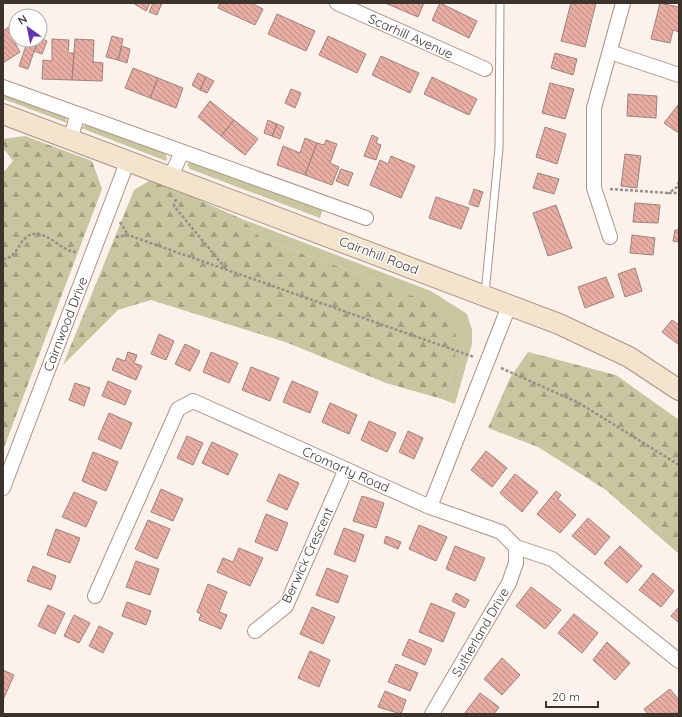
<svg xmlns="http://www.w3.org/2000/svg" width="682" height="717" viewBox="0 0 682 717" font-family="Quicksand,sans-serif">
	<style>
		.green { fill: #c9c5a0 }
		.forest { fill: url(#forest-firs) }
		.building { fill: url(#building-back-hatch); stroke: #9f837e }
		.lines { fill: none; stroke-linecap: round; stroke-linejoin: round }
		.lane-casing { stroke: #ac9485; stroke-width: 9 }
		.street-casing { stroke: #ac9485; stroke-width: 16 }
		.secondary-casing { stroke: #ac9485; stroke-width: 22 }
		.path { stroke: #9a8f89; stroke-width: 2.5; stroke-dasharray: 3 2; stroke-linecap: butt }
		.lane { stroke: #fff; stroke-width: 7 }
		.street { stroke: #fff; stroke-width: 14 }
		.secondary { stroke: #f2e4cd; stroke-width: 20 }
		.labels { text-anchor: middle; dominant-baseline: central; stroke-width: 3; stroke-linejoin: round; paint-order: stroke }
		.street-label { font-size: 13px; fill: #3d332d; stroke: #fff }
	</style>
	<defs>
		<pattern id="forest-firs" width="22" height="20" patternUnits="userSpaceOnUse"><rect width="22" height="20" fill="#c9c5a0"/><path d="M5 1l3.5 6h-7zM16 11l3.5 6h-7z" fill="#a4a183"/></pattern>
		<pattern id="building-back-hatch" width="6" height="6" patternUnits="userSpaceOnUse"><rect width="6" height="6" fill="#e7ada2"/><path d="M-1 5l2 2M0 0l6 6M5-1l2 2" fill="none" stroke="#bc8d84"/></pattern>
	</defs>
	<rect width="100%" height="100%" fill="#fcf1eb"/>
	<path class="green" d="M3 93 66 117 67 123 3 99Z
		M87 124 165 152 167 159 166 161 81 128Z
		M190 161 323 209 320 218 190 169 187 165Z
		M242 219 431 291 467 314 472 330V344L455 404 442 399 454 367 384 283 262 239Z"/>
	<path class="forest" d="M25 136 92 161 102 189 3 450V173L13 161 3 148V139Z
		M152 179 242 219 262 239 384 283 432 305 445 315 452 323 457 339 454 367 442 399 386 383 288 343 151 300 118 310 63 365 134 190Z
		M528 352 616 375 679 420V554L606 490 538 447 488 428 510 378Z"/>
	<path class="building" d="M133 3H150L146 11Z
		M153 3H162L157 15 149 12Z
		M220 3H251L263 9 255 25 218 8Z
		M385 3H424L418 17Z
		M440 3 477 21 469 38 432 20Z
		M571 3H596L585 47 561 41Z
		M660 3 679 7V32L673 30 670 43 651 39Z
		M277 14 315 31 306 51 268 34Z
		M12 25 16 30V40H19L15 43 20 52 3 63V31Z
		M112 36 123 39 118 60 106 57Z
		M328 36 366 54 357 73 319 55Z
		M40 38 47 41 42 54 34 51Z
		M52 39 69 40 68 53H74L72 80 42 79 43 60 52 61Z
		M75 39 94 40 93 62 103 63 102 81 72 80Z
		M28 40H38L28 69 19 66Z
		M122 46 130 49 127 63 118 60Z
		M555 53 577 59 573 75 551 68Z
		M381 56 419 73 410 93 372 75Z
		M133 68 158 78 150 98 125 88Z
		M198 73 206 77 200 90 192 85Z
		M206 77 214 81 207 93 200 90Z
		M432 77 477 99 469 115 424 94Z
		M158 78 183 88 176 108 150 98Z
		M550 83 574 89 565 119 542 113Z
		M291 89 301 93 295 108 285 103Z
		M628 94 657 96 656 118 627 116Z
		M210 101 234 120 221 136 198 117Z
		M678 105 679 130 677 132 664 123Z
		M234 120 258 139 245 155 221 136Z
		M268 120 277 124 272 136 264 133Z
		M277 124 284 127 280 139 272 136Z
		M545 127 566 134 557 164 536 157Z
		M372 135 378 138 376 143 381 145 376 160 364 156Z
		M305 138 317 143 305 175 277 165 283 146 300 153Z
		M326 140 337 144 330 163 339 167 332 185 305 175 317 143 324 145Z
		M625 154 641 156 637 188 621 186Z
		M391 156 415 166 401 198 370 185 380 160 388 164Z
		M341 169 353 173 348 186 336 181Z
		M538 173 559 179 554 194 533 188Z
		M474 189 483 192 478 207 469 204Z
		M436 197 469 208 461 229 429 218Z
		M635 203 660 205 658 223 633 222Z
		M556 205 572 248 548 256 533 213Z
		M675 230H679V242L673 241Z
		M632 235 655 238 653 255 630 253Z
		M635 268 642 291 625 297 618 274Z
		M606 277 614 297 585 308 578 287Z
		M672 320 679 325V345L662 332Z
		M159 334 174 341 166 360 151 354Z
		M185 344 200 351 190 371 175 364Z
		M128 352 137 355 134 363 142 366 136 380 112 370 117 358 125 361Z
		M211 352 238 363 229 383 203 372Z
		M251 367 279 378 270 401 242 390Z
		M108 381 131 391 125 405 102 396Z
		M292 381 318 392 310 413 283 402Z
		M75 383 90 388 84 406 69 400Z
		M330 403 357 415 349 434 322 422Z
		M109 413 132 423 121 449 98 439Z
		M369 421 396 433 387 452 361 440Z
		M408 431 423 438 414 459 399 452Z
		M187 436 203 443 193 465 177 458Z
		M212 442 238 454 228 475 202 463Z
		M486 451 507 468 492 487 471 470Z
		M93 452 118 462 106 491 82 481Z
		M279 474 299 483 287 510 267 501Z
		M515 474 538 492 522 512 500 493Z
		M161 489 183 499 173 521 151 512Z
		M556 491 561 495 558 499 576 515 560 533 537 514Z
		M74 492 97 502 86 527 62 517Z
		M362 496 384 503 376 528 353 521Z
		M266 514 288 523 277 551 255 542Z
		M588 518 610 537 595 555 572 536Z
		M148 520 170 529 157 559 135 549Z
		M419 525 447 537 436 561 409 549Z
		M344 528 364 535 355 562 334 554Z
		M56 529 80 538 70 563 47 555Z
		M386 536 401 542 398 549 384 543Z
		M455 546 485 558 475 581 446 569Z
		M620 546 642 566 627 583 604 563Z
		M239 548 263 558 250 586 217 572 223 558 233 562Z
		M136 561 159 569 150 595 126 587Z
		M33 566 56 576 51 590 27 581Z
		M327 568 348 576 338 603 316 595Z
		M653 573 674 591 661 607 639 590Z
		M208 584 227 592 219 612 227 615 221 629 199 620 201 614 197 612Z
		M531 587 561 610 545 629 516 606Z
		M456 593 469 600 465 608 452 601Z
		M127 602 151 611 146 625 122 616Z
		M431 603 455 613 443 642 419 632Z
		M48 605 65 613 55 634 38 626Z
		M312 607 335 617 323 644 300 634Z
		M679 607V623L671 616Z
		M574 614 598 633 582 653 558 633Z
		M74 615 90 623 79 643 64 636Z
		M99 626 113 633 103 653 89 646Z
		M409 639 432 649 425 665 402 655Z
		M607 642 630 663 615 680 593 660Z
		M310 651 330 660 319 687 298 678Z
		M502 658 520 675 502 695 484 679Z
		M396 664 418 673 410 691 388 682Z
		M3 670 14 675 3 700Z
		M670 689 679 700V713L648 714 644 709Z
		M385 691 406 700 401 714 378 707Z
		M480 693 499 707 494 714H464Z"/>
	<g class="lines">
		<defs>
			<path id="lane" d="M485 294 499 148 500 3"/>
			<path id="street" d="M337 3 485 69
				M610 52 679 75
				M3 87 366 218
				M70 139 78 114
				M171 176 182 152
				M610 237 594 188V108L623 3
				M3 488 128 160
				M430 507 509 306
				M95 596 178 409 193 401 430 507 501 532 516 547 552 559 679 661
				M255 631 286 606 346 469
				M432 714 509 583 516 563V547"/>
			<path id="secondary" d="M3 114 559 324 629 357 679 390"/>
		</defs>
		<use href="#lane" class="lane-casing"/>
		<use href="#street" class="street-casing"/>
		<use href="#secondary" class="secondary-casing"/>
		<path class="path" d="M679 182 677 187 669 193H679
			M610 189 669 193
			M176 199 174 206 226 269
			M120 222 128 235
			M116 237 128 235 474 357
			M3 259C19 259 19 233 36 234 51 234 61 251 76 252
			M501 368 579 403 679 465"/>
		<use href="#lane" class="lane"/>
		<use href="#street" class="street"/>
		<use href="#secondary" class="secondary"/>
	</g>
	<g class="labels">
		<g class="street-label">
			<text transform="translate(411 36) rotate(24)">Scarhill Avenue</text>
			<text transform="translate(379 255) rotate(21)">Cairnhill Road</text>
			<text transform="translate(65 324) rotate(-69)">Cairnwood Drive</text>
			<text transform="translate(346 469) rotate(24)">Cromarty Road</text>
			<text transform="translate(307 555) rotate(-65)">Berwick Crescent</text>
			<text transform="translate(480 632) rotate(-60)">Sutherland Drive</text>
		</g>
	</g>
	<rect width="682" height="717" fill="none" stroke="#3d332d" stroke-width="8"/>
	<g transform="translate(28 28) rotate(327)"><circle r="19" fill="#ffffff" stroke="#b1adab"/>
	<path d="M0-3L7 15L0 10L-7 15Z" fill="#6236ae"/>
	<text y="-6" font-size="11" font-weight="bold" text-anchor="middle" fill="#3d332d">N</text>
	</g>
	<path d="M546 701v6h52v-6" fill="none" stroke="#3d332d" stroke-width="2"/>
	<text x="552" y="701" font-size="12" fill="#3d332d" stroke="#ffffff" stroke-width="3" paint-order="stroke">20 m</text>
</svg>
